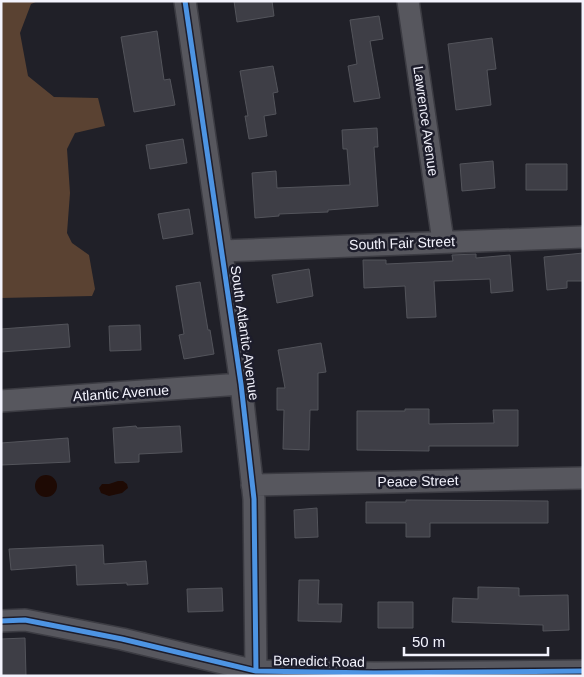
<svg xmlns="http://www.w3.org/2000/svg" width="584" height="677" viewBox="0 0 584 677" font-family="Arial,sans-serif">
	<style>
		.forest { fill: #5a4232 }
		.water { fill: #1e0a04 }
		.building { fill: #3e3e46; stroke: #53545b }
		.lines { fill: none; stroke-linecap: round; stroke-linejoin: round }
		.minor-casing { stroke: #3c3c43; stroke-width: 24 }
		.minor { stroke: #57575e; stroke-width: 21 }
		.cycleway-casing { stroke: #1d1d2b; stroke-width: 8 }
		.cycleway { stroke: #4d94e3; stroke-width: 5 }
		.labels { text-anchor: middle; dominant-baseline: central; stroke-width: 5; stroke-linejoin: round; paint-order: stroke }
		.street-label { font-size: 14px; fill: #f3f3fd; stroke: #1d1d2b }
	</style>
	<rect width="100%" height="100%" fill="#202028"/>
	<path class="forest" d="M1 1H38L31 4 20 33 28 76 54 97 98 98 105 126 75 133 67 149 70 193 67 233 72 243 89 255 95 289 92 296 1 298Z"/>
	<path class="water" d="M35 486a11 11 0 1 1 22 0a11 11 0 1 1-22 0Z
		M118 481H123L127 484 128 488 122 493 109 496 101 493 99 488 102 484H109Z"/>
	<path class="building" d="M234 1H272L274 16 237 22Z
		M379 16 383 39 370 41 380 98 354 102 348 66 357 64 350 20Z
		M157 31 164 80 170 79 175 105 134 112 121 37Z
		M492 38 496 69 487 70 491 105 456 110 448 44Z
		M273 66 278 92 273 93 276 114 264 116 267 136 249 139 245 116H248L240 71Z
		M377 128 378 147H374L378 206 328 210V212L279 214V216L255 218 252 173 276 171 277 188 350 185 347 149H343L342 130Z
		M183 139 187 163 150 169 146 145Z
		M493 161 495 188 462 191 460 164Z
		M526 164H567V190H526Z
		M189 209 193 234 163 239 158 214Z
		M583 253V281H567V288L547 290 544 257Z
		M476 254V258L510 255 513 291 491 293 490 279 434 281 436 317 407 318 405 286 364 288 363 260H386V264L453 261 452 255Z
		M309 269 313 296 277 303 272 275Z
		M200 282 208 330H210L214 354 184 359 179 335 184 334 176 286Z
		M68 324 70 347 1 352V329Z
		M140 325 141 350 110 351 109 326Z
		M321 343 326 372 318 373V410H310L309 450 283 449 284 410H277V388H285L278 350Z
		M405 409H429V424L494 423 493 410H518V446H429V451L357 450V411H405Z
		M136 426 137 428 180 426 182 452 139 454V462L115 463 113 428Z
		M68 438 70 462 1 465V443Z
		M406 500 548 501V523H430V537H406V523H366V502H406Z
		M317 508 318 537 295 538 294 510Z
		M103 545 104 564 146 561 148 584 127 585V583L77 585 76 565 11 570 9 549Z
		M299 580H319L318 604H342L341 622 298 621Z
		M478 587 519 588V596L568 595 569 630 543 631V625L452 622 453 598 478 599Z
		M222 588 223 611 188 612 187 589Z
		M378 602H413V628H378Z
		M25 638 26 676H1V639Z"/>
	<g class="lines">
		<defs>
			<path id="minor" d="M185 1 241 384 254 499 256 671
				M408 1 443 241
				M222 251 583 237
				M1 401 241 384
				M252 485 583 478
				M1 621 25 620 122 639 256 671 374 673 583 671"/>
		</defs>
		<use href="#minor" class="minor-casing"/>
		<use href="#minor" class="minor"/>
		<defs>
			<path id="cycleway" d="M185 1 241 384 254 499 256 671
				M1 621 25 620 122 639 256 671 374 673 583 671"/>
		</defs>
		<use href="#cycleway" class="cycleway-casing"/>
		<use href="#cycleway" class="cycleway"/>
	</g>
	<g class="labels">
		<g class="street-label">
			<text transform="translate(426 121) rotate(82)">Lawrence Avenue</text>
			<text transform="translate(402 243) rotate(-2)">South Fair Street</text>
			<text transform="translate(245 333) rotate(82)">South Atlantic Avenue</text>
			<text transform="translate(121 393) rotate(-4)">Atlantic Avenue</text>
			<text transform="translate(418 481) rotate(-1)">Peace Street</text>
			<text transform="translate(319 661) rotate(1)">Benedict Road</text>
		</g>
	</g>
	<rect width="584" height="677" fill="none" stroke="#f3f3fd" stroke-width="5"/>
	<path d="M404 647v8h144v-8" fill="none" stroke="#f3f3fd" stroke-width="2.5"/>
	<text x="412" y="647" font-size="15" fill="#f3f3fd" stroke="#1d1d2b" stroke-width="4" paint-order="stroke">50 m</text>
</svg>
